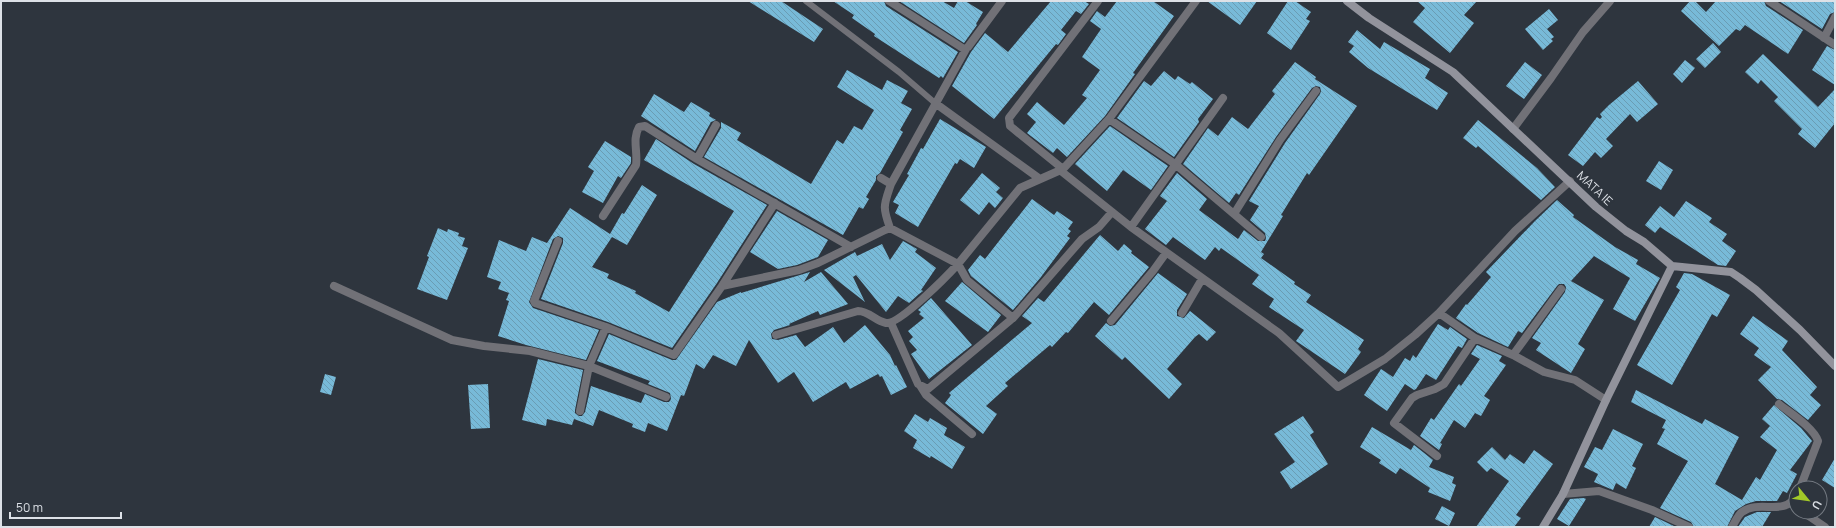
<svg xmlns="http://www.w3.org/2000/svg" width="1836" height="528" viewBox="0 0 1836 528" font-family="Manrope,sans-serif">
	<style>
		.building { fill: url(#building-back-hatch) }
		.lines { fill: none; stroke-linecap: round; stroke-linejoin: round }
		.lane { stroke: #717177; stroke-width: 6 }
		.street { stroke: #717177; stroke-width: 8 }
		.secondary { stroke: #92939c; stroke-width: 8 }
		.labels { text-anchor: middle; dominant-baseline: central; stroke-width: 4; stroke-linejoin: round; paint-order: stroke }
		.street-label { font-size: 12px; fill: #dde1e7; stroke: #2e353e }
	</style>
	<defs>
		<pattern id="building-back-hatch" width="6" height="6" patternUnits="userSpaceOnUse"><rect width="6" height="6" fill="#78bad8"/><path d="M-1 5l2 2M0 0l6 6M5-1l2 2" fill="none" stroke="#6a9cb3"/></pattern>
	</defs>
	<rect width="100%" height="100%" fill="#2e353e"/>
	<path class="building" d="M748 1H781L823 29 814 42Z
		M833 1H884L886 6 958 52 943 78 941 76 939 78 874 36 875 34 852 18 854 15Z
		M899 1H942L954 8 958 1H965L983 12 976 24 977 25 964 43Z
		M1051 1H1084L1089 4 1081 14 1076 11 1061 30 1066 34 1058 45 1056 44 994 119 952 86 971 52 985 33 1008 52Z
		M1117 1H1153L1174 16 1133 73 1135 74 1105 116 1067 157 1057 148 1053 153 1027 133 1036 122 1027 114 1037 102 1064 125 1087 98 1082 95 1100 70 1082 57 1101 29 1090 21 1097 11 1105 17Z
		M1207 1H1257L1240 25Z
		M1288 1H1295L1311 12 1306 19 1310 21 1291 50 1267 33Z
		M1417 1H1477L1464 15 1474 23 1450 53 1413 22 1425 8Z
		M1690 1H1695L1706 12 1716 1H1764L1766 6 1803 30 1788 54 1745 25 1740 31 1736 29 1719 46 1681 11Z
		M1779 1H1835V12L1830 14 1822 29Z
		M1549 9 1558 20 1547 29 1554 37 1551 39 1553 41 1543 50 1525 29Z
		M1357 30 1380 49 1384 42 1430 69 1425 78 1448 93 1437 110 1368 68 1349 52 1354 46 1348 42Z
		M1713 43 1721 52 1705 68 1696 59Z
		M1827 46 1835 50V85L1812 70Z
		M1763 54 1818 107 1835 89V123L1815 148 1798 134 1802 129 1774 101 1778 97 1761 80 1758 84 1745 72Z
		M1685 60 1695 68 1682 83 1673 74Z
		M1295 62 1316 77 1315 79 1357 106 1309 175 1307 173 1281 215 1283 216 1261 252 1264 254 1261 258 1295 282 1294 284 1311 295 1306 302 1364 340 1358 349 1361 352 1345 374 1296 341 1304 330 1269 307 1274 299 1252 284 1259 275 1221 248 1219 251 1215 247 1205 260 1173 237 1166 245 1145 229 1167 201 1160 196 1177 173 1207 199 1199 210 1238 239 1244 230 1258 241H1265L1266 238 1265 233 1250 220 1259 206 1249 201 1285 143 1320 94 1321 91 1320 87 1316 86 1312 88 1276 137 1239 195 1236 193 1229 203 1183 164 1208 128 1218 136 1232 117 1248 129 1275 94 1272 91Z
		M1525 62 1542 75 1524 99 1506 86Z
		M847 70 882 90 887 80 908 91 901 103 912 109 900 130 903 132 880 173 876 176V180L866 197 869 199 863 209 859 207 843 235 704 157 721 128V122L741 133 737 140 811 184 837 140 843 144 854 126 862 130 874 110 837 87Z
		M1164 71 1175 80 1178 76 1190 84 1192 82 1213 99 1198 119 1199 122 1174 157 1117 118 1144 81 1151 86Z
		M1638 81 1658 104 1637 122 1630 114 1606 139 1613 146 1601 158 1595 152 1583 166 1568 155 1597 117 1600 119 1602 117 1600 114 1609 105Z
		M654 94 684 112 691 102 710 113 709 116 716 120 711 122 695 151 641 116Z
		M940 119 986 147 974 168 960 159 957 164 955 163 918 227 895 213 899 205 893 202 909 175 907 174 921 148 923 149Z
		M1478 120 1537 168 1555 187 1541 200 1478 146 1476 148 1463 138Z
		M1110 126 1168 166 1151 190 1123 170 1107 191 1075 164Z
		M656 139 694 164 767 205 717 283 672 348 608 322 541 299 563 243V238L558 236 553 239 529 302 533 308 599 330 586 360 526 345 498 336 509 301 506 300 509 293 498 289 501 282 487 277 499 240 526 251 532 237 547 243 570 208 610 234 622 213 624 214 642 185 657 195 627 245 612 237 592 267 609 274 607 278 636 291 635 293 669 312 734 211 644 160Z
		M605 141 631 157V163L621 178 618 176 603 203 582 192 594 171 588 167Z
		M1659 161 1673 170 1661 190 1646 181Z
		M982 173 1000 188 996 192 1003 198 995 208 989 202 979 215 960 200Z
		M1032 199 1054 215 1057 211 1073 222 1068 229 1071 231 1067 236 1070 238 1041 277 1013 310 971 276 968 270 980 255 985 259Z
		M1557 200 1574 215 1573 217 1615 247 1638 260 1636 264 1660 278 1635 321 1613 309 1630 278 1594 256 1571 281 1604 300 1578 344 1585 349 1571 373 1536 350 1541 343 1532 338 1565 292 1566 287 1564 284H1559L1557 286 1522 333 1518 331 1508 347 1478 333 1456 318 1466 304 1467 305 1491 277 1486 272 1535 221Z
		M1686 201 1712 218 1709 222 1727 234 1722 241 1736 251 1726 266 1718 265 1660 227 1655 233 1645 225 1660 206 1674 217Z
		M777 211 828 240 818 257 797 265 778 269 750 252Z
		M438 228 447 232 448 229 459 233 458 236 465 238 462 246 468 248 447 300 417 289 429 257 427 256Z
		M1100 235 1118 251 1124 244 1132 251 1131 253 1149 267 1109 315 1094 302 1068 333 1066 332 1052 347 1050 345 1005 383 1008 386 986 406 997 414 983 434 945 403 951 395 949 393 1032 323 1022 316 1038 298 1044 302Z
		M903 241 917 249 915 252 936 268 921 290 923 291 919 294 909 303 898 296 886 312 856 275 853 277 865 302 824 270 855 252 857 256 882 244 890 260Z
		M810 272 804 282 821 272 848 304 820 315 818 311 789 324 790 325 774 330 771 334 772 339 778 340 796 335 805 347 833 327 844 343 865 325 890 355 895 366 896 365 907 387 891 395 882 376 880 377 878 374 850 389 846 382 813 402 794 372 778 383 749 340 736 366 713 355 704 369 696 364 684 396 681 395 667 431 648 423 645 432 632 427 633 424 599 410 593 426 574 419 572 425 547 419 546 426 522 420 538 359 583 370 575 410V413L579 416H582L585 412 591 386 641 403 645 394 664 402H669L671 399 670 393 648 384 650 381 597 361 609 334 672 360H676L717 302 741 292V293Z
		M1158 273 1187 294 1177 310V316L1184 318 1190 311 1216 332 1207 341 1199 334 1195 337 1167 369 1182 384 1169 399 1125 357 1122 360 1095 336 1106 323 1110 326 1115 325Z
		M1684 273 1692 274 1730 295 1717 317 1712 314 1672 385 1637 365 1680 290 1676 287Z
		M962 282 1001 315 988 332 945 301Z
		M931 298 972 345 929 379 911 354 917 350 909 341 913 337 908 331 924 318 919 314 921 312 918 310Z
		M1753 316 1788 341 1782 350 1817 387 1810 395 1821 405 1808 420 1782 400 1777 399 1758 380 1771 367 1754 355 1759 348 1740 334Z
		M1438 324 1448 330 1450 327 1467 339 1462 348 1458 346 1436 380 1426 374 1416 389 1414 390 1405 384 1387 411 1364 395 1381 369 1393 377 1405 358 1410 361 1413 355 1416 358Z
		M1477 345 1502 356 1499 361 1506 365 1484 396 1490 400 1481 416 1475 413 1465 428 1454 420 1440 443 1442 444 1439 450 1420 436 1431 418 1434 420 1459 384 1461 386 1480 359 1471 354Z
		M325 374 336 377 331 395 320 392Z
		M488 384 490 428 471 429 468 385Z
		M1636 390 1702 424 1705 419 1739 437 1715 484 1742 500 1756 477 1760 480 1777 450 1760 437 1770 426 1762 419 1774 405 1801 428 1812 441 1790 470 1797 474 1787 493 1783 491 1777 501H1756L1746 504 1735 511 1727 527H1694L1691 522 1660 508 1688 461 1657 444 1665 429 1662 428 1666 420 1631 402Z
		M915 414 928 422 930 418 947 428 944 435 965 447 952 469 931 456 930 458 913 448 917 440 904 431Z
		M1303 416 1314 432 1310 435 1328 464 1291 489 1280 472 1295 462 1274 434Z
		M1372 427 1411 450 1414 445 1433 460 1429 467 1454 477 1452 483 1456 485 1450 501 1428 492 1430 488 1400 468 1396 474 1379 463 1381 460 1360 447Z
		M1613 429 1643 444 1632 466 1636 468 1626 489 1616 483 1613 490 1594 482 1598 474 1584 467 1595 447 1602 450Z
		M1492 447 1505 460 1510 454 1524 464 1534 450 1553 464 1516 515 1521 518 1514 527H1476L1509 481 1491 468 1487 472 1477 462Z
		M1835 458V488L1822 480Z
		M1584 498 1586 499 1569 526 1557 519 1570 499Z
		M1442 506 1455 513 1449 526 1435 519Z
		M1757 512H1771L1762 527H1738L1745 517Z
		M1655 517 1676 527H1649Z"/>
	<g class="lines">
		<path class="lane" d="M806 1 899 72 935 103"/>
		<path class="street" d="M889 1 964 49 968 47 1002 1
			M1769 1 1835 45
			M1824 38 1835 17
			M935 103 1040 179
			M1109 119 1175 164 1261 237
			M1513 129 1551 78 1583 32 1610 1
			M697 159 716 125
			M1063 169 1010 126 1009 118 1098 1
			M1061 171 1131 227 1279 333 1338 387 1385 359 1415 335 1439 313
			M881 178 891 184
			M1570 181 1515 231 1439 313 1475 338 1513 355 1544 372 1575 380 1606 400
			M1234 214 1280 140 1316 91
			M603 216 636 165C638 152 632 139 639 127L645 126 697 159 851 247
			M1131 227 1223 98
			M890 228C882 206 884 205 891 184L966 49
			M558 241 534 301 535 303 606 327 674 355 722 286 799 270 818 263 885 230 890 228 958 264 1020 188 1063 169 1109 119 1196 1
			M334 286 452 340 484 346 530 351 589 366 666 397
			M722 286 775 203
			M1182 313 1202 279
			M1111 321 1153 271 1166 253
			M891 323 918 384 928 389 1013 318
			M776 335 858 311C869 311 875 321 886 323 899 325 948 275 958 264L967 280 1013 318 1082 239 1099 227 1112 212
			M1513 355 1561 289
			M921 387 926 395 972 434
			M1779 404C1790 413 1814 428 1818 441L1800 488
			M580 411 589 366 606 327
			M1437 456 1394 423 1412 398 1417 395 1435 389 1444 384 1475 338
			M1563 494 1599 491 1652 510 1689 527
			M1803 512 1825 527
			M1732 527C1735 522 1738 515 1742 512 1760 499 1784 517 1796 496"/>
		<path class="secondary" d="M1347 1 1369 18 1453 72 1596 207 1626 231 1644 242 1672 266 1731 272 1740 278 1756 290 1800 330 1835 366
			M1543 527 1563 494 1606 400 1672 266"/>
	</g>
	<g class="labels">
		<g class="street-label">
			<text transform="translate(1595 188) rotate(43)">MATA IE</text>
		</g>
	</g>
	<rect width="1836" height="528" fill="none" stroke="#dde1e7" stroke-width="4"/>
	<g transform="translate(1808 500) rotate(119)"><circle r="19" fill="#2e353e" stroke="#747a82"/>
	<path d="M0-3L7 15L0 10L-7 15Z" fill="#a2c928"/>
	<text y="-6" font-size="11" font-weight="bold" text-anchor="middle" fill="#dde1e7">U</text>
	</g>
	<path d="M10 512v6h111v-6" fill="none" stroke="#dde1e7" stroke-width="2"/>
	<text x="16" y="512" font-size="12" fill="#dde1e7" stroke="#2e353e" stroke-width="3" paint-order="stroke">50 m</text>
</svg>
